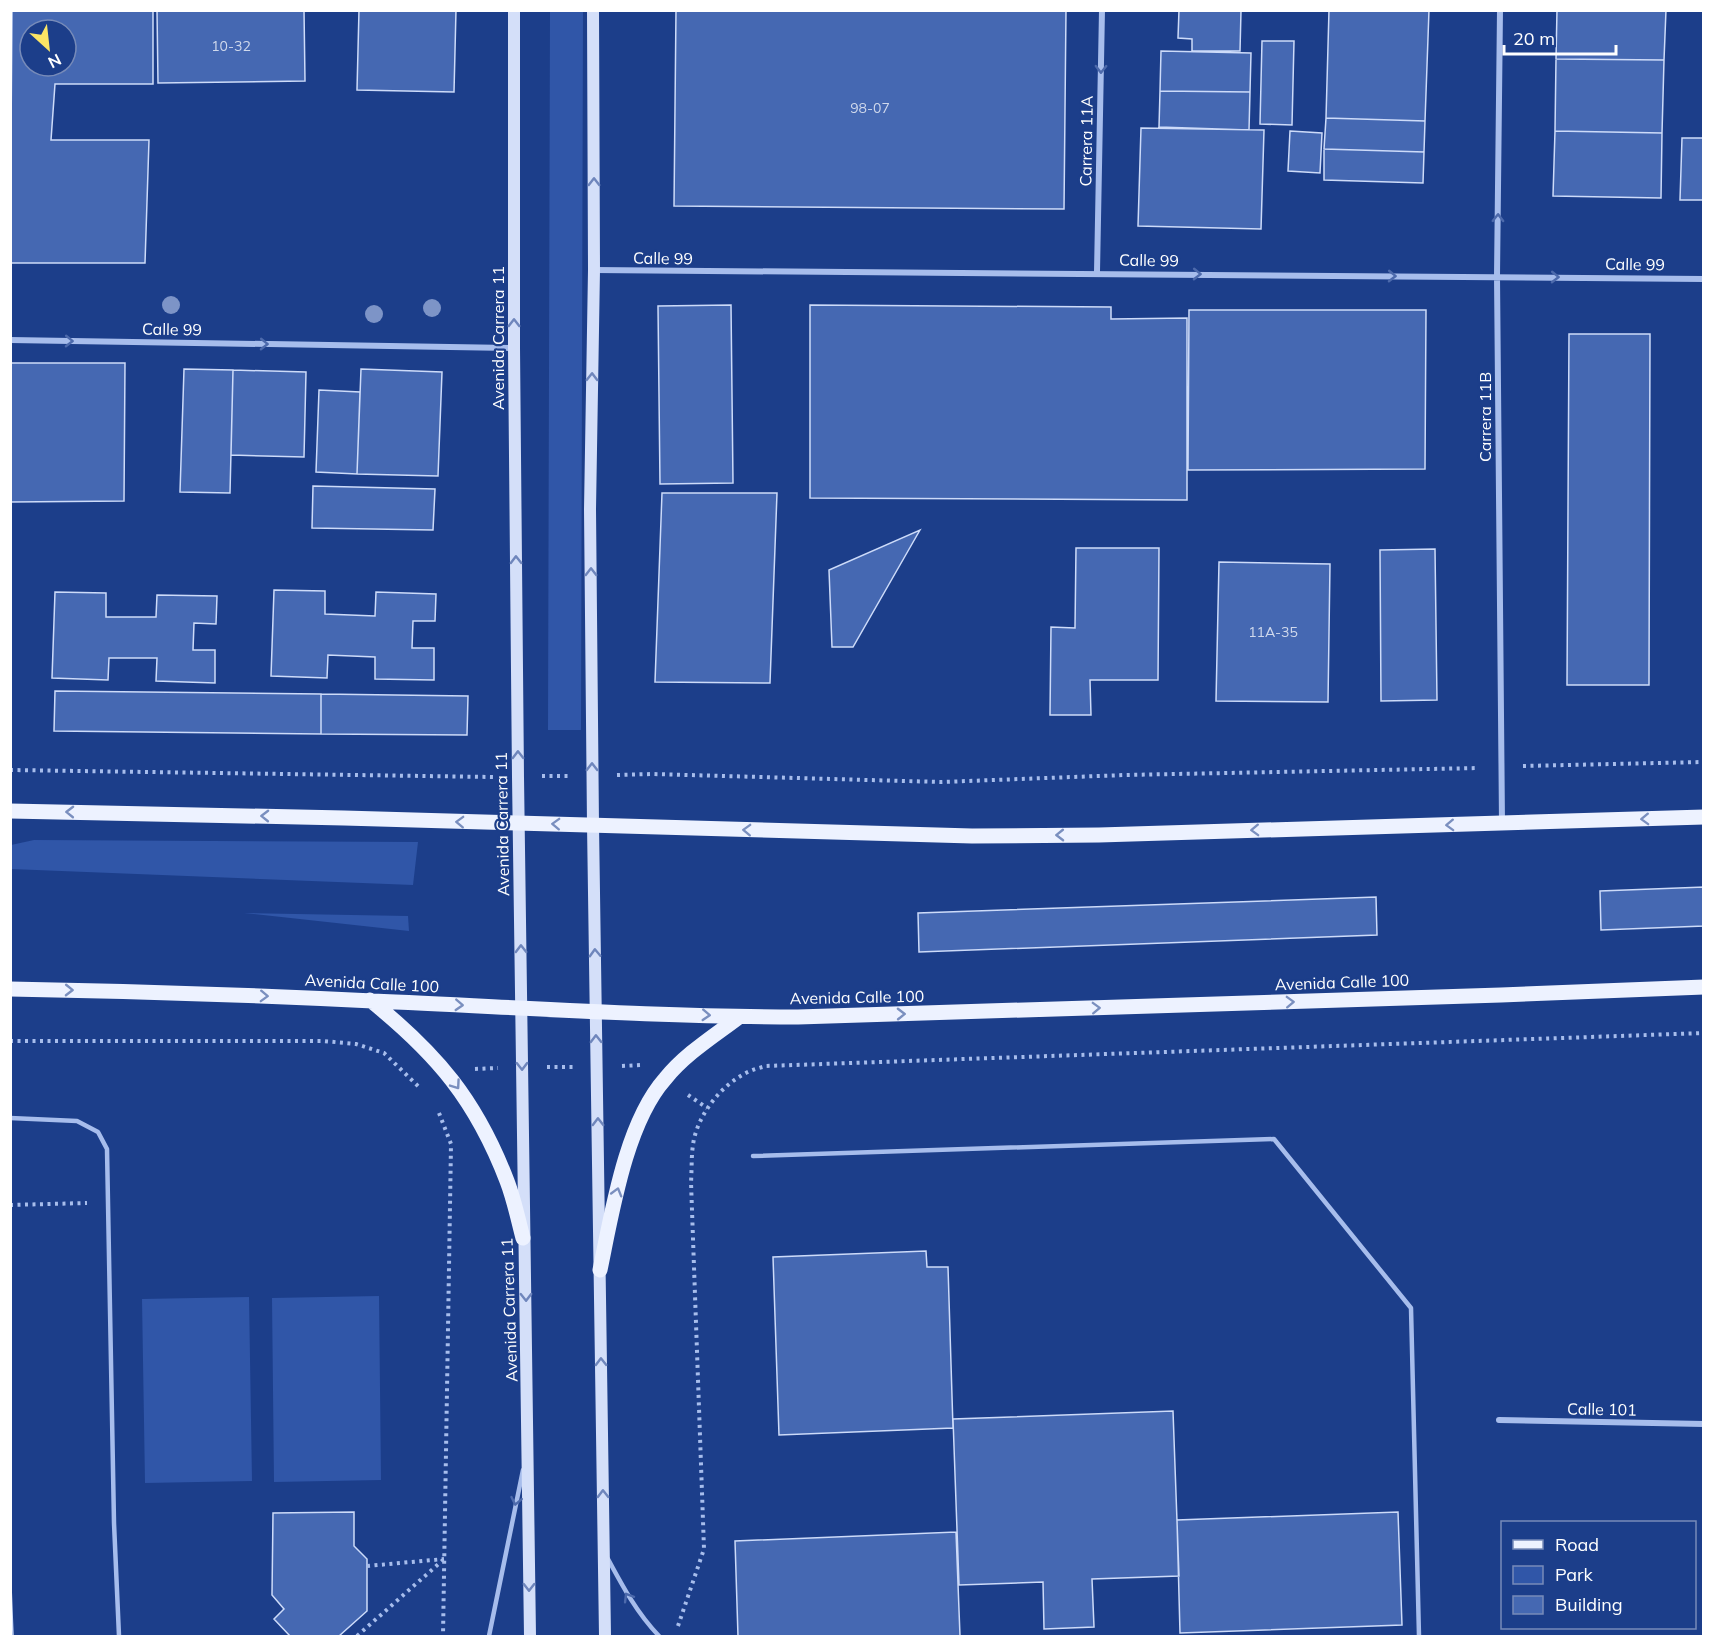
<svg xmlns="http://www.w3.org/2000/svg" width="1714" height="1647" viewBox="0 0 1714 1647" font-family="Mulish,sans-serif">
	<style>
		.green { fill: #3056a8 }
		.building { fill: #4568b2; stroke: #cddbf9; stroke-width: 1.5; fill-rule: evenodd }
		.lines { fill: none; stroke-linecap: round; stroke-linejoin: round }
		.path { stroke: #a7bdec; stroke-width: 4; stroke-dasharray: 3 4.5; stroke-linecap: butt }
		.service { stroke: #a7bdec; stroke-width: 4.5 }
		.minor { stroke: #a7bdec; stroke-width: 6 }
		.secondary { stroke: #d4dff9; stroke-width: 12 }
		.primary { stroke: #edf2ff; stroke-width: 15 }
		.tree { fill: #7d94c7 }
		.oneway { stroke: #4d6aac }
		.oneway2 { stroke: #6f86bc }
		.oneway3 { stroke: #7a8fbf }
		.labels { text-anchor: middle; dominant-baseline: central; stroke-width: 4.5; stroke-linejoin: round; paint-order: stroke }
		.number-label { font-size: 14px; fill: #d0d9ec }
		.street-label { font-size: 16px; fill: #fff; stroke: #1c3e8a }
	</style>
	<rect width="100%" height="100%" fill="#1c3e8a"/>
	<path class="green" d="M583 10 581 730H548L550 11Z
		M34 840 418 842 413 885 11 869V845Z
		M244 913 408 916 409 931Z
		M379 1296 381 1480 274 1482 272 1298Z
		M249 1297 252 1481 145 1483 142 1299Z"/>
	<path class="building" d="M12 10H153V84H55L51 140H149L145 263H10ZM30 30H66V66H30Z
		M157 10H304L305 81 158 83Z
		M359 10H456L454 92 357 90Z
		M676 10H1066L1064 209 674 206Z
		M1179 10H1274L1241 11 1240 51H1192V39L1178 38Z
		M1329 10H1429L1425 121 1326 118Z
		M1557 10H1666L1664 60 1556 59Z
		M1262 41H1294L1292 125 1260 124Z
		M1161 51 1251 53 1250 92 1160 91Z
		M1556 59 1664 60 1662 133 1555 131Z
		M1160 91 1250 92 1249 130 1159 127Z
		M1326 118 1425 121 1424 152 1324 149Z
		M1141 128 1264 130 1261 229 1138 226Z
		M1290 131 1322 133 1320 173 1288 171Z
		M1555 131 1662 133 1661 198 1553 196Z
		M1682 138H1704V200H1680Z
		M1324 149 1424 152 1423 183 1324 180Z
		M731 305 733 483 660 484 658 306Z
		M810 305 1111 307V319L1187 318V500L810 498Z
		M1189 310H1426L1425 469 1188 470Z
		M1569 334H1650L1649 685H1567Z
		M11 363H125L124 501 11 502Z
		M184 369 233 370 230 493 180 492Z
		M361 369 442 372 438 476 357 474Z
		M233 370 306 372 304 457 231 455Z
		M319 390 360 392 357 474 316 472Z
		M313 486 435 489 433 530 312 528Z
		M662 493H777L770 683 655 682Z
		M920 530 853 647H832L829 570Z
		M1076 548H1159L1158 680H1090L1091 715H1050L1051 627 1075 628Z
		M1435 549 1437 700 1381 701 1380 550Z
		M1219 562 1330 564 1328 702 1216 701Z
		M274 590 325 591V614L375 616 376 592 436 594 435 621H413L412 648H434V680L375 679V657L328 655 327 678 271 676Z
		M55 592 106 593V617H156L157 595 217 596 216 624 194 623 193 650H215V683L156 681 157 658H109L108 680 52 678Z
		M55 691 321 694V734L54 731Z
		M321 694 468 696 467 735 321 734Z
		M1704 887V926L1601 930 1600 891Z
		M1376 897 1377 935 919 952 918 913Z
		M926 1251 927 1267H948L953 1428 779 1435 773 1257Z
		M1173 1411 1179 1576 1092 1579 1094 1627 1044 1629 1043 1582 959 1585 953 1419Z
		M354 1512V1546L367 1559V1611L339 1636H290L274 1619 284 1609 272 1595 273 1513Z
		M1398 1512 1402 1625 1180 1633 1177 1520Z
		M956 1532 960 1636H738L735 1541Z
		M10 1561 13 1636H10Z"/>
	<g class="lines">
		<path class="path" d="M1523 766 1704 762
			M10 770 493 777
			M617 775 652 774 941 782 1125 775 1479 768
			M542 776H568
			M10 1041H323L356 1044 384 1053 420 1088
			M622 1066 642 1065
			M547 1067H573
			M475 1069 498 1068
			M688 1095 707 1108
			M439 1113 451 1144 443 1636
			M10 1205 87 1203
			M367 1566 444 1559
			M678 1626 704 1549 691 1182C692 1168 691 1153 694 1139 700 1113 720 1087 744 1074 751 1070 759 1068 766 1066L1704 1033
			M357 1636 443 1560"/>
		<path class="service" d="M10 1118 77 1121 98 1132 107 1149 114 1523 119 1636
			M753 1156 1274 1139 1411 1308 1419 1636
			M608 1559C623 1587 637 1613 659 1636
			M489 1636 523 1470"/>
		<path class="minor" d="M1500 10 1497 276 1502 823
			M594 270 1704 279
			M1097 272 1102 10
			M10 340 514 348
			M1499 1420 1704 1424"/>
		<path class="secondary" d="M514 10V348L518 777 530 1636
			M593 10 594 270 590 509 593 825 605 1636"/>
		<path class="primary" d="M10 811 344 818 972 836 1099 835 1704 817
			M10 989C131 991 252 995 373 1001 514 1007 656 1017 798 1017L1501 995 1704 987
			M370 1000C437 1054 476 1100 507 1181 514 1199 518 1219 523 1238
			M600 1270C612 1212 626 1123 665 1079 685 1054 714 1036 739 1017"/>
	</g>
	<g class="tree">
		<circle cx="171" cy="305" r="9"/>
		<circle cx="432" cy="308" r="9"/>
		<circle cx="374" cy="314" r="9"/>
	</g>
	<defs><path id="oneway-chevron" d="M-2-3.5L2.5 0L-2 3.5" fill="none" stroke-width="1.6" stroke-linecap="round" stroke-linejoin="round" transform="scale(1.5)"/></defs>
	<g class="oneway">
		<use href="#oneway-chevron" transform="translate(1101 69) rotate(91)"/>
		<use href="#oneway-chevron" transform="translate(1498 218) rotate(-89)"/>
		<use href="#oneway-chevron" transform="translate(1197 274) rotate(1)"/>
		<use href="#oneway-chevron" transform="translate(1392 276) rotate(1)"/>
		<use href="#oneway-chevron" transform="translate(1555 277) rotate(1)"/>
		<use href="#oneway-chevron" transform="translate(69 341) rotate(1)"/>
		<use href="#oneway-chevron" transform="translate(264 344) rotate(1)"/>
		<use href="#oneway-chevron" transform="translate(516 1501) rotate(101)"/>
		<use href="#oneway-chevron" transform="translate(628 1597) rotate(-121)"/>
	</g>
	<g class="oneway2">
		<use href="#oneway-chevron" transform="translate(594 182) rotate(-90)"/>
		<use href="#oneway-chevron" transform="translate(514 323) rotate(-90)"/>
		<use href="#oneway-chevron" transform="translate(592 377) rotate(-89)"/>
		<use href="#oneway-chevron" transform="translate(516 560) rotate(-91)"/>
		<use href="#oneway-chevron" transform="translate(591 572) rotate(-90)"/>
		<use href="#oneway-chevron" transform="translate(518 755) rotate(-91)"/>
		<use href="#oneway-chevron" transform="translate(592 767) rotate(-90)"/>
		<use href="#oneway-chevron" transform="translate(521 949) rotate(-91)"/>
		<use href="#oneway-chevron" transform="translate(595 953) rotate(-92)"/>
		<use href="#oneway-chevron" transform="translate(596 1039) rotate(-91)"/>
		<use href="#oneway-chevron" transform="translate(522 1066) rotate(89)"/>
		<use href="#oneway-chevron" transform="translate(598 1122) rotate(-91)"/>
		<use href="#oneway-chevron" transform="translate(526 1297) rotate(89)"/>
		<use href="#oneway-chevron" transform="translate(601 1362) rotate(-91)"/>
		<use href="#oneway-chevron" transform="translate(603 1494) rotate(-91)"/>
		<use href="#oneway-chevron" transform="translate(529 1587) rotate(90)"/>
	</g>
	<g class="oneway3">
		<use href="#oneway-chevron" transform="translate(70 812) rotate(-179)"/>
		<use href="#oneway-chevron" transform="translate(265 816) rotate(-179)"/>
		<use href="#oneway-chevron" transform="translate(1645 819) rotate(178)"/>
		<use href="#oneway-chevron" transform="translate(460 822) rotate(-178)"/>
		<use href="#oneway-chevron" transform="translate(556 824) rotate(-178)"/>
		<use href="#oneway-chevron" transform="translate(1450 825) rotate(178)"/>
		<use href="#oneway-chevron" transform="translate(747 830) rotate(-178)"/>
		<use href="#oneway-chevron" transform="translate(1255 830) rotate(178)"/>
		<use href="#oneway-chevron" transform="translate(1060 835) rotate(179)"/>
		<use href="#oneway-chevron" transform="translate(69 990) rotate(1)"/>
		<use href="#oneway-chevron" transform="translate(264 996) rotate(2)"/>
		<use href="#oneway-chevron" transform="translate(1290 1002) rotate(-2)"/>
		<use href="#oneway-chevron" transform="translate(459 1005) rotate(3)"/>
		<use href="#oneway-chevron" transform="translate(1096 1008) rotate(-2)"/>
		<use href="#oneway-chevron" transform="translate(901 1014) rotate(-1)"/>
		<use href="#oneway-chevron" transform="translate(706 1015) rotate(3)"/>
		<use href="#oneway-chevron" transform="translate(456 1085) rotate(55)"/>
		<use href="#oneway-chevron" transform="translate(617 1192) rotate(-74)"/>
	</g>
	<g class="labels">
		<g class="number-label">
			<text x="231" y="46">10-32</text>
			<text x="870" y="108">98-07</text>
			<text x="1273" y="632">11A-35</text>
		</g>
		<g class="street-label">
			<text transform="translate(1086 141) rotate(-89)">Carrera 11A</text>
			<text transform="translate(663 258) rotate(1)">Calle 99</text>
			<text transform="translate(1149 260) rotate(1)">Calle 99</text>
			<text transform="translate(1635 264) rotate(1)">Calle 99</text>
			<text transform="translate(172 329) rotate(1)">Calle 99</text>
			<text transform="translate(498 338) rotate(-90)">Avenida Carrera 11</text>
			<text transform="translate(1485 417) rotate(-90)">Carrera 11B</text>
			<text transform="translate(502 824) rotate(-91)">Avenida Carrera 11</text>
			<text transform="translate(1342 982) rotate(-2)">Avenida Calle 100</text>
			<text transform="translate(372 983) rotate(3)">Avenida Calle 100</text>
			<text transform="translate(857 997) rotate(-1)">Avenida Calle 100</text>
			<text transform="translate(509 1310) rotate(-92)">Avenida Carrera 11</text>
			<text transform="translate(1602 1409) rotate(1)">Calle 101</text>
		</g>
	</g>
	<rect width="1714" height="1647" fill="none" stroke="#ffffff" stroke-width="24"/>
	<rect x="1501" y="1521" width="195" height="108" fill="#1c3e8a" stroke="#778bb9" stroke-width="1.5"/>
	<rect x="1513" y="1540" width="30" height="9" fill="#edf2ff" stroke="#778bb9" stroke-width="1.5"/>
	<text x="1555" y="1551" font-size="18" fill="#ffffff">Road</text>
	<rect x="1513" y="1566" width="30" height="18" fill="#3056a8" stroke="#778bb9" stroke-width="1.5"/>
	<text x="1555" y="1581" font-size="18" fill="#ffffff">Park</text>
	<rect x="1513" y="1596" width="30" height="18" fill="#4568b2" stroke="#778bb9" stroke-width="1.5"/>
	<text x="1555" y="1611" font-size="18" fill="#ffffff">Building</text>
	<g transform="translate(48 48) rotate(153)"><circle r="28" fill="#1c3e8a" stroke="#778bb9" stroke-width="1.5"/>
	<path d="M0-4.5L10 22L0 15L-10 22Z" fill="#fce565"/>
	<text y="-9" font-size="16" font-weight="bold" text-anchor="middle" fill="#ffffff">N</text>
	</g>
	<path d="M1504 45v9h112v-9" fill="none" stroke="#ffffff" stroke-width="3"/>
	<text x="1513" y="45" font-size="18" fill="#ffffff" stroke="#1c3e8a" stroke-width="4.5" paint-order="stroke">20 m</text>
</svg>
